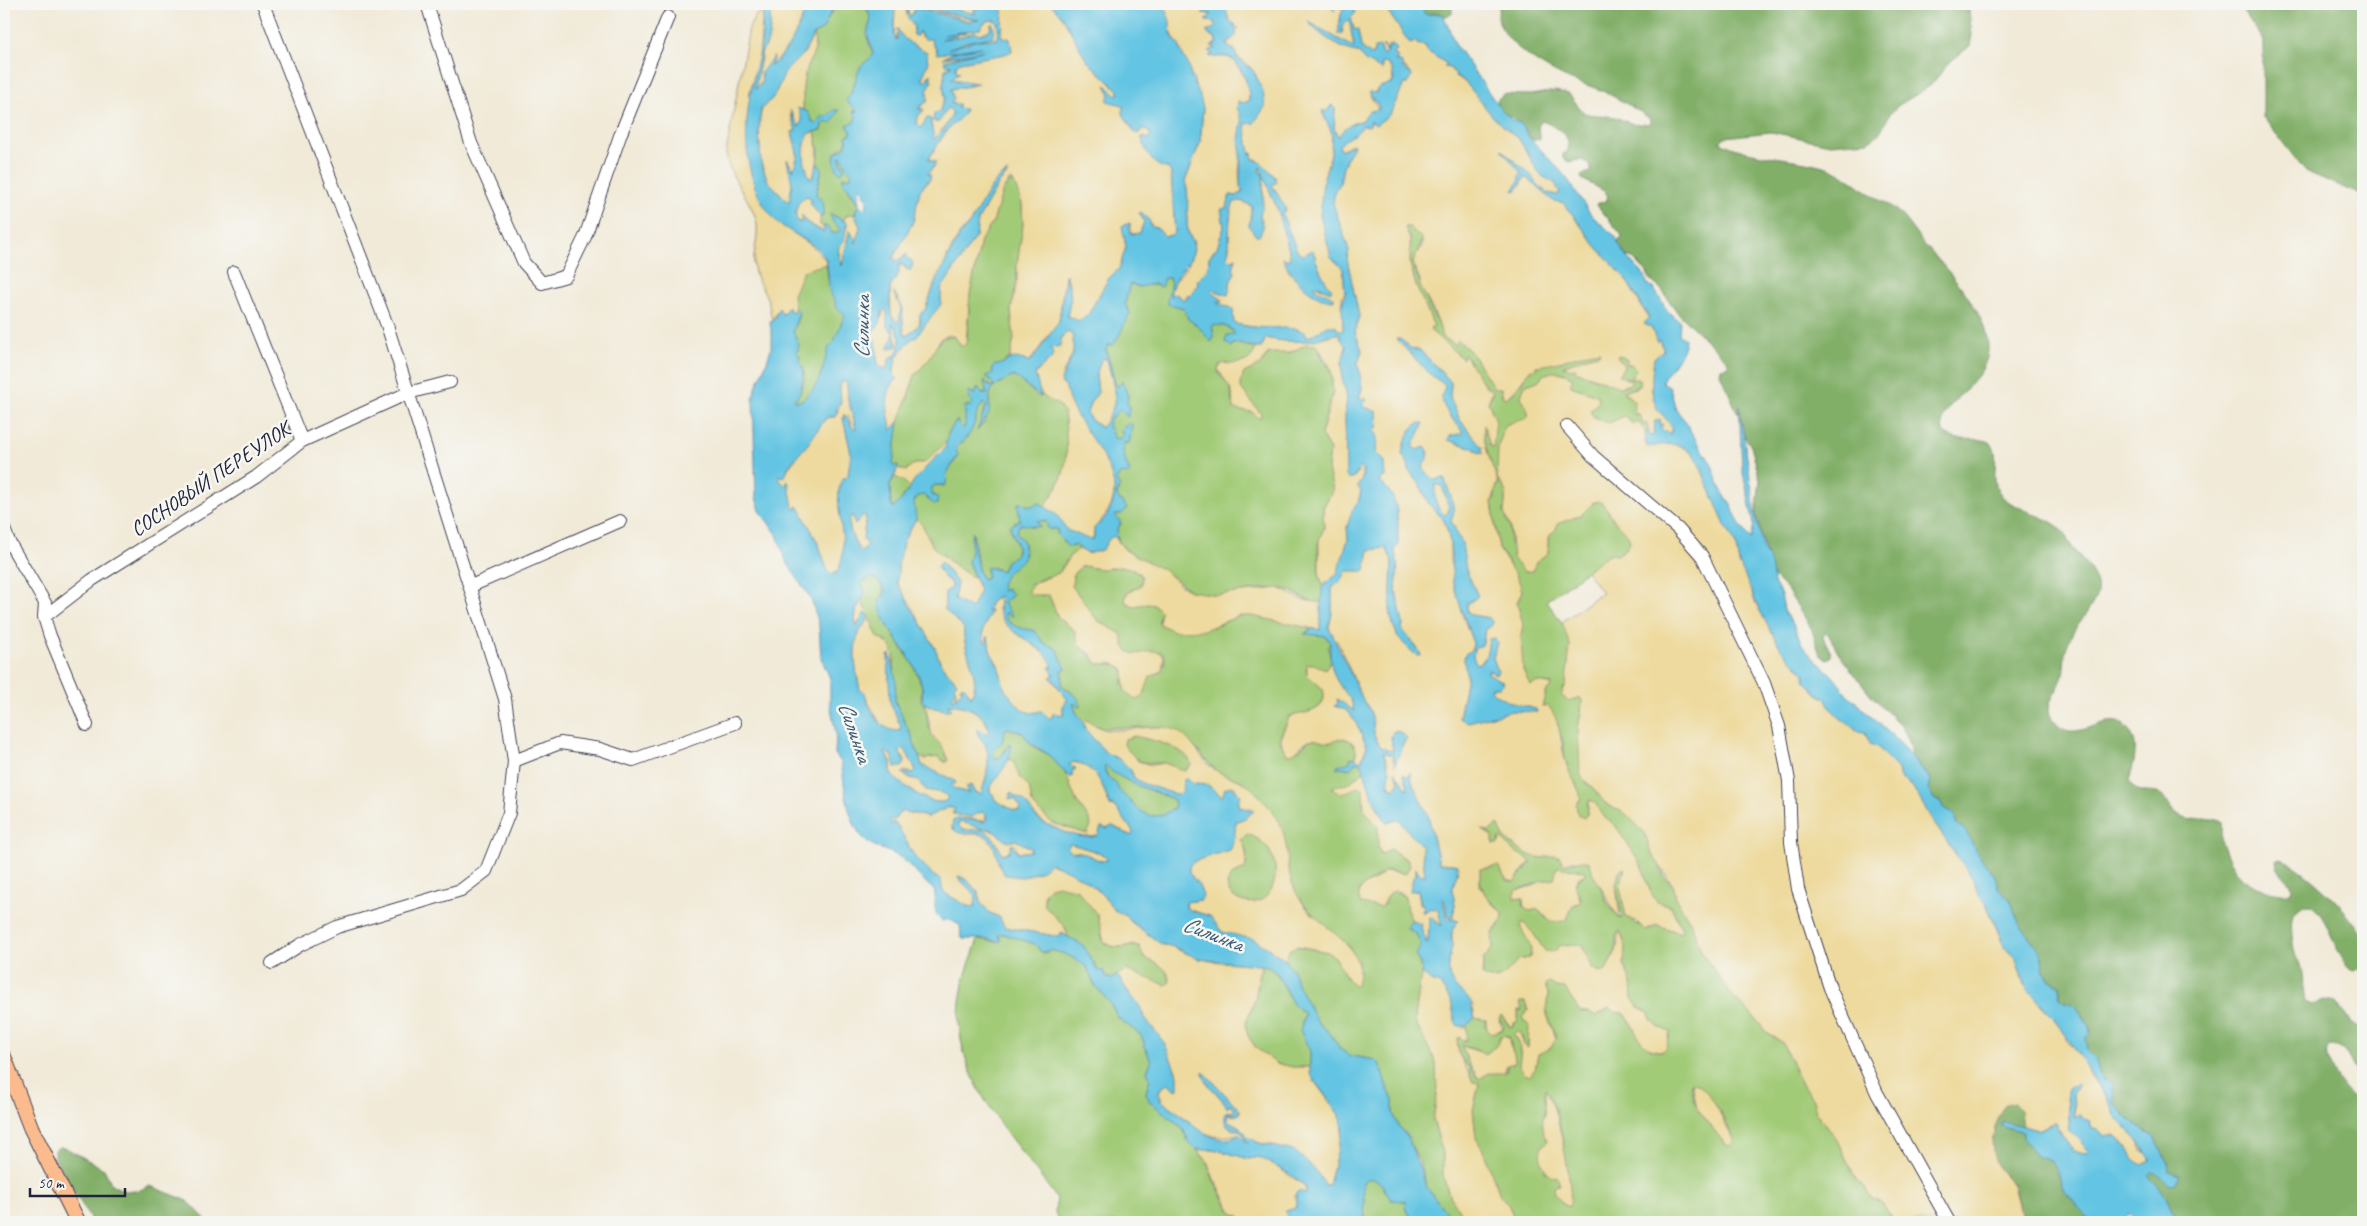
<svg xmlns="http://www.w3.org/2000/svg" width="2367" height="1226" viewBox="0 0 2367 1226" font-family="Caveat,sans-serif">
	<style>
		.green { fill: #a2cb77; stroke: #627659; fill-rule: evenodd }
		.forest { fill: #81af68; stroke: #526852 }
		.sand { fill: #eeda9e; stroke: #887e6c; fill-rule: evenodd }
		.water { fill: #64c5e3; stroke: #43748f; fill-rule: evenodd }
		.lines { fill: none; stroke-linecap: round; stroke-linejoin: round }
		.minor-casing { stroke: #414053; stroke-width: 14 }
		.major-casing { stroke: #414053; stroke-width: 17 }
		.minor { stroke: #fff; stroke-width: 12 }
		.major { stroke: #fbbb8d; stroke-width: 15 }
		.labels { text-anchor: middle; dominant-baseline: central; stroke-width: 5; stroke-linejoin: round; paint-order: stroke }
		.street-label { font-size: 21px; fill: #22223b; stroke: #f6f6f2 }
		.water-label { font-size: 22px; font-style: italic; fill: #395b76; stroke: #f6f6f2 }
	</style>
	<rect width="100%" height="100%" fill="#f6f6f2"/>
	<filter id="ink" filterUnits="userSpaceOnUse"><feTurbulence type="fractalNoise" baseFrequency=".02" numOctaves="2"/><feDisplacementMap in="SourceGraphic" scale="10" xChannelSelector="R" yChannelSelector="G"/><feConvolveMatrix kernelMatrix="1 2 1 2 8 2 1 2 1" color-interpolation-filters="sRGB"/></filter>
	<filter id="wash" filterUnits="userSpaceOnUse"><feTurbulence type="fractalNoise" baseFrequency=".0096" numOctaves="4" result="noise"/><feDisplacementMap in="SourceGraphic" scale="20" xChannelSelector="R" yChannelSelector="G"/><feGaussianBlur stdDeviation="1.12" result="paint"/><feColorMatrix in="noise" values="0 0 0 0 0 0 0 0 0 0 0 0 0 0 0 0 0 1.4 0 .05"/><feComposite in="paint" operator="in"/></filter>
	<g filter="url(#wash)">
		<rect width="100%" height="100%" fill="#f1ead8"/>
		<path class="green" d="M844 4H871L867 9 871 19 867 37 873 54 870 61 861 66 847 102 858 111H853L857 116 854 122 847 125 852 133 846 136C849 146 841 147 834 154L844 171 840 156 843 158 846 167 852 172 850 178 843 176V181L860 207 855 211V215H847L843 220 831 214 834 224 843 229 842 231 833 234 829 228 823 226V229L820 225V216L821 217 824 212 823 201 816 195 821 174 818 164 819 148 815 132 822 130 824 121 826 123 839 111H833C829 116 823 119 817 124H814L806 111H803V86L806 69 815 50 814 34 820 31 833 10Z
			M1012 180 1018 189 1022 203 1023 226 1017 264V281L1011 311 1014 339 1010 358 992 370 993 373 988 377 994 383 991 387 985 380 986 394 981 393 977 388 975 395 970 391 967 393 973 403 970 406H967C963 413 968 419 965 427L961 428 957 420 948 433V440L926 462 912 465 905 471 897 468V465L894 467 893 465 897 422 907 400 915 376 943 337H955L961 346 967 340 970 294 981 240 993 222 1003 190Z
			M1406 226 1410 227 1422 239C1420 249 1415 255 1413 265L1431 310 1441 329V336L1456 345 1458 340 1471 352 1494 387 1501 388 1502 396 1513 394 1531 369H1535L1536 366C1555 364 1584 349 1601 351L1599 354C1586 356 1576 363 1564 365L1576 368 1578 372 1620 387 1627 386 1631 380 1626 377 1623 379 1619 375 1624 367 1617 357 1618 355 1625 356 1628 360 1627 365 1631 364 1636 369 1631 378H1638L1640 385 1623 392 1634 401V414H1639L1643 424 1647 423 1648 429 1646 433 1636 421 1633 424 1624 416 1609 423 1593 416 1590 410 1598 402 1597 395 1573 387 1570 383 1573 379C1564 370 1554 371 1543 375L1540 380 1524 386 1522 398C1538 422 1521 418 1506 425L1498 447 1499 481 1506 492 1504 513 1510 527V544L1532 571 1537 561 1548 552V537L1556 529 1557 524 1579 515 1588 505 1599 501C1607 507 1608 513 1614 521 1620 529 1631 532 1630 544L1618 555 1609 554 1546 601C1557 615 1567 627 1570 645L1566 685 1562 691 1573 700 1579 697 1582 700 1581 714 1578 728 1585 782 1594 789 1604 802 1615 809 1624 812 1645 833 1664 876 1674 887 1676 899 1691 923 1702 953 1733 997 1754 1017 1767 1033 1782 1042 1803 1086 1813 1100 1816 1112 1837 1140 1857 1181 1867 1189 1872 1198 1881 1203 1896 1222H1516L1508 1204 1499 1195 1483 1150 1476 1139 1473 1110 1479 1084 1473 1082 1470 1077 1469 1069 1459 1054 1457 1040 1459 1037 1464 1042 1466 1040V1026L1475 1018 1486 1020V1027L1494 1032 1502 1030 1504 1026 1499 1018 1501 1015 1510 1027H1513L1514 1023 1518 1021V1010H1522L1520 1002H1525L1528 1010 1523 1020 1529 1026 1528 1045V1048L1524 1045 1522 1037 1520 1046 1521 1068 1528 1075 1536 1066 1538 1054 1552 1047 1555 1033 1546 1012 1548 994 1545 985 1547 982 1565 988 1580 1012H1589L1596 1016 1610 1007 1614 1012 1623 1013C1637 1026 1638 1051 1662 1051L1669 1039 1670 1032C1658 1029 1651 1024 1648 1012L1638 1007 1632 998 1631 983 1624 964 1625 946 1620 931 1616 936V950L1606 970 1600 972 1592 968 1584 949 1575 944 1567 946 1561 945 1553 952 1545 951 1533 933 1521 927 1531 946 1530 958 1521 959C1511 971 1500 983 1483 977V960L1493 945 1492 935 1499 926 1497 906C1485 900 1478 883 1480 869L1498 866 1507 880 1514 882 1531 862 1511 849 1500 839 1498 844H1494L1491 835 1482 829 1489 831 1498 824 1504 837 1512 845 1540 858C1557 852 1556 856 1568 864L1581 860 1587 861C1593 866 1600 887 1604 896 1607 904 1615 911 1619 919L1622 918 1616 885 1619 871 1625 868 1620 887 1626 917 1647 930 1657 925 1681 933 1682 930 1671 906 1657 902 1650 891 1644 872 1637 858 1615 825 1605 818 1591 800 1588 802 1587 815 1584 818 1578 815 1576 804 1581 799 1576 783 1573 781 1565 761 1563 741 1548 706H1542L1547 690 1553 684 1537 682 1530 686C1512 662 1528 628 1517 602L1521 596 1508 561 1499 549 1492 502 1495 497V489L1498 485 1483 438 1484 424 1490 446 1493 448C1494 431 1496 417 1488 402L1493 393 1472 369 1468 358 1464 356 1463 359 1430 330 1431 327 1434 326 1416 286 1410 264V240L1405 229ZM1571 868 1583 871 1585 874 1576 881 1575 887 1581 898 1578 904 1573 905 1567 919 1555 922 1544 917 1538 909 1531 911 1523 906 1524 899 1514 898 1517 890C1529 886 1540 882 1552 880 1560 873 1555 869 1571 868ZM1500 1036H1509L1515 1062 1507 1065V1071L1489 1073 1479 1079C1470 1072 1466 1056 1463 1045L1486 1054 1497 1045ZM1691 1083C1712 1097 1726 1116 1733 1141L1695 1104ZM1545 1089C1564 1115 1568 1175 1569 1207L1563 1204 1556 1185H1560L1557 1176 1546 1173 1545 1171 1541 1150 1548 1141C1538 1126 1544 1125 1545 1110 1546 1104 1545 1096 1545 1089Z
			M822 263 826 264 830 292 836 300V306L845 313V317L834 342 829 347C823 365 819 402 795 402L804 381V370L799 360 800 356 797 353 799 345 793 331 799 315 797 310H795C789 296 797 285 802 272Z
			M1166 277 1171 281 1168 303 1184 308 1188 319 1199 327 1212 341 1214 337 1212 325 1225 326 1235 333 1228 336 1225 342 1232 346 1234 343 1256 348C1249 373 1231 359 1219 365L1218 372 1231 389 1232 404 1235 409 1261 414 1241 388 1240 383 1244 373 1260 365 1270 352 1289 353 1307 344 1317 345 1324 361 1331 369 1333 392 1321 435 1330 450 1328 469 1333 490 1323 508 1324 528 1318 544 1319 573 1323 586 1322 603C1304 603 1297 591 1283 589 1260 585 1230 598 1207 595 1187 593 1185 585 1171 576 1156 566 1101 546 1121 524L1115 515 1121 514 1127 508 1117 497 1119 486 1116 480 1121 473 1125 474 1130 471C1125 464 1122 451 1123 443H1129L1131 431 1128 424 1121 430 1123 436 1118 439 1114 438 1108 425 1110 419 1120 410 1123 411 1127 417 1129 406 1127 402 1128 396 1122 381 1118 387 1115 383 1106 349 1107 346 1116 341 1120 329 1130 313 1125 304 1129 285 1132 283C1141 289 1150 282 1161 287L1163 279Z
			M1011 376 1019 379 1037 396 1041 397 1039 392C1045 400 1057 402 1061 407 1066 414 1065 423 1066 430 1068 465 1065 478 1044 507L1040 503 1031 506 1019 503 1018 505 1020 520 1010 526C1012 539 1020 544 1015 557L1006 562 1002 571 992 567 987 569 986 578 983 580 978 569 973 532C970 542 973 551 968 562L974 577 970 576 954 565 933 547 923 526 916 519 913 503 919 495H925L929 501 936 496 931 493 932 487 936 485 945 486 947 473 957 458 956 446 963 443 973 427 976 412 983 404 987 403 977 431 986 421 990 393 994 386Z
			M895 477 902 480 910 487 895 508 891 506 890 485Z
			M1040 520 1048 523 1049 529H1057V533L1064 543 1072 547 1076 545 1079 549 1070 556 1057 574 1043 578 1030 585 1041 596 1046 594 1049 595 1058 617 1075 631 1076 637 1096 663 1120 665 1124 672 1123 684 1144 695 1148 679C1156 672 1171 667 1162 652 1150 651 1130 661 1124 646 1122 642 1122 638 1121 634L1097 620 1072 586 1073 574 1082 566C1088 566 1095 569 1102 569 1116 568 1132 562 1142 577L1141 585 1128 592 1125 602 1134 606C1144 604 1153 601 1161 611L1158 621 1214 627 1239 616H1252L1305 626 1311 630 1306 632 1325 636 1330 642 1328 648 1331 661 1326 668 1322 669 1309 663 1306 670 1307 675 1323 689C1329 710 1306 714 1290 716L1279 739 1286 753 1290 754 1299 750 1309 740 1315 739 1330 742 1343 738C1354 741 1357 746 1356 758L1351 757 1349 764 1337 766 1349 769 1357 761 1364 766 1365 770 1347 785 1361 787 1364 791 1363 805 1378 827 1380 853 1382 854 1390 849 1409 861 1410 868 1406 874 1387 870C1379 878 1361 884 1359 892L1383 906 1388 894 1395 891 1405 897 1407 910 1412 920 1407 929 1417 935 1421 945 1417 958 1422 969 1415 1018 1436 1062 1437 1096 1433 1120 1443 1152V1175L1448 1192 1466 1222H1450L1449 1216 1427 1188 1419 1161 1407 1136 1399 1127 1393 1113V1099L1388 1090 1379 1063 1376 1060 1351 1056 1341 1050 1329 1032 1318 1023 1297 984 1294 972 1285 960 1290 949 1295 946 1328 952 1336 958 1347 979 1359 974 1358 963 1349 946 1317 919 1296 894 1288 876 1283 835 1244 782 1217 772 1190 742 1163 727 1102 728 1080 718 1076 712 1073 702 1080 707 1070 690 1062 686 1063 670 1055 648 1044 643 1031 630C1020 629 1006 625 1005 612L1012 616 1003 602 1011 597 1012 594 1007 589 1001 591C999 576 1015 566 1025 554L1024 542 1016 533 1017 527 1024 523 1032 527 1040 526 1037 522Z
			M872 577 880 582 885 592 882 597V615L902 649 912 662 922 686 921 700C929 708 925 718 929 727 933 739 951 749 947 763L938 757 924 759 918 756 912 737 895 701 894 655 887 642 878 637 861 600 865 590 861 583Z
			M1008 728 1023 733 1034 747 1049 755 1065 773 1077 802 1090 820 1091 826 1088 834 1052 823 1036 808 1032 803 1030 792 1020 778 1012 760 1009 759 1011 745 1009 744 1001 757 992 758 995 748 1002 742 1005 730Z
			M1134 736C1149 739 1190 748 1191 765L1184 771C1177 769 1168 763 1161 763 1141 764 1136 761 1124 745L1125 739Z
			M1106 765C1122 782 1151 791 1173 799L1175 804 1174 808 1162 815 1151 816 1141 813 1118 789 1116 783 1110 781 1104 767Z
			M1247 834C1291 847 1280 914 1241 901 1233 898 1228 893 1227 884L1231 875 1245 869C1247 860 1248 848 1241 840Z
			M1058 885C1081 884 1096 906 1101 927 1102 932 1100 937 1104 942 1118 952 1126 943 1140 947L1144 958C1156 963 1172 968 1169 984 1149 990 1140 961 1111 979L1097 970 1096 965C1083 955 1086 946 1069 938L1064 926 1044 905 1045 892 1050 887Z
			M1004 934 1035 944 1040 951 1045 953 1051 950 1068 955 1087 967 1094 984 1110 1003 1118 1018 1141 1035 1151 1062 1147 1071 1150 1078 1146 1093 1150 1101 1183 1129 1187 1139 1207 1161 1213 1179 1231 1212 1246 1222H1061C1053 1214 1055 1210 1057 1199 1014 1137 944 1074 962 990 965 973 973 955 978 939L996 942 1001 940 998 935Z
			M1261 965C1281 969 1282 988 1293 1003 1296 1007 1301 1011 1305 1014L1300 1030 1310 1050V1067H1292L1276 1063 1256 1048 1248 1036 1245 1025 1255 999Z
			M1368 1178 1379 1181 1391 1200 1405 1201 1414 1222H1365L1363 1184 1364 1180Z"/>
		<path class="forest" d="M1420 4H1452V14L1443 17 1439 13 1425 14Z
			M1501 4H1968L1972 35 1970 46 1951 61 1930 86 1899 105 1890 114 1879 134 1869 141 1830 144 1771 132 1725 137 1720 142C1750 158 1794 157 1827 167 1845 173 1857 185 1872 195 1881 201 1893 206 1900 214 1909 223 1915 234 1924 244 1948 271 1984 307 1988 345 1991 385 1935 400 1943 432 1955 444 1975 436 1990 442 2003 457 1987 476 2001 495 2014 511 2054 516 2065 534 2067 536 2067 539 2068 541 2077 556 2106 578 2095 599 2088 614 2075 625 2069 641 2063 653 2066 668 2061 681 2058 690 2049 699 2049 709 2049 714 2052 719 2055 722 2075 749 2108 706 2127 728 2141 744 2134 761 2129 781L2131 786 2140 792H2158C2166 799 2170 810 2179 816 2193 825 2205 813 2220 820 2226 827 2219 834 2222 842 2230 867 2240 883 2267 890 2274 892 2281 894 2290 893L2292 890C2291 878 2276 874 2276 861L2279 859C2298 860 2359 920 2363 938 2365 947 2363 959 2363 969L2353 970C2333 962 2324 883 2295 911 2288 918 2293 950 2297 960 2298 964 2302 968 2303 974 2304 983 2304 991 2306 1001L2313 1004 2324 1000 2337 1002 2351 1023 2363 1034V1081C2350 1070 2351 1046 2330 1046 2319 1058 2348 1101 2363 1102V1222H2183C2167 1212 2174 1206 2166 1196 2159 1189 2152 1183 2148 1175L2151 1172 2156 1173 2171 1185 2176 1184 2180 1175 2168 1171 2167 1162 2154 1137 2128 1118 2115 1105 2112 1082 2101 1079 2095 1058 2087 1051 2085 1038 2091 1031C2089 1022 2081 1012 2075 1006 2071 1003 2065 1002 2060 998V985L2050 980 2044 971 2042 957 2019 923 2010 900 1998 888 1995 876 1980 857 1963 828 1957 825 1954 814 1944 809 1940 801 1934 799 1927 790 1931 779 1913 758 1909 741 1902 727 1871 695 1841 657 1828 634 1825 633 1823 637 1831 653V657L1827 659 1820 655 1812 630 1807 621 1787 590 1772 575 1756 515 1760 480 1751 446 1744 436 1739 405 1738 414 1720 373 1721 368 1728 367V361L1677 312 1661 289 1651 281 1646 271 1633 258 1626 256 1617 242 1622 238 1621 234 1596 204 1606 201 1608 196 1604 191 1582 179 1581 176 1591 171C1589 158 1579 159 1569 162L1563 158V154L1568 151C1571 133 1556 127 1542 121L1538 126 1540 139 1533 140C1528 136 1527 130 1523 126 1515 117 1499 114 1496 101L1503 94 1530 95 1555 91 1569 94 1582 111 1587 114 1615 117 1633 124H1648L1651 120C1643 112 1616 98 1605 92 1593 86 1580 84 1569 79 1545 69 1484 34 1501 4Z
			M2238 4H2363V196L2305 171 2263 117V39Z
			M2010 1103H2015L2020 1110 2022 1126 2002 1121 2004 1127 2022 1131 2023 1137 2036 1156 2051 1161 2058 1171 2062 1186 2079 1209 2092 1222H2029L2019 1210 2014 1185 1998 1168 1993 1154 1992 1143 1995 1126 2005 1105Z
			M59 1147 66 1148 104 1169 112 1185 125 1191H138L149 1186 156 1188 188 1201 208 1222H92L55 1158V1150Z"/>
		<path class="sand" d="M769 4H806C801 32 782 60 761 73L762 81 755 89 762 51C772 43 771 16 769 4Z
			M895 4H899L900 6 910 4 979 20 968 21 947 14 915 9 913 16H909L908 10 906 13 914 27 913 35 915 36 919 30 921 37 931 39 938 54 982 47 955 52 943 58 985 51 963 56 945 69V98L939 112 934 113 936 123 941 119 948 107 953 113C949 123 941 130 935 139H933L931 119 927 118 921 128 917 124 918 116 923 112V109H918L928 101 927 91 932 81 929 75 925 82 922 78 928 64 926 52C915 46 903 42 898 29L896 41 894 35Z
			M925 4H968L978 9H974L976 14Z
			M1003 4H1051L1064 19 1087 61 1118 90V94L1116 95 1107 86 1113 102 1124 105C1122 116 1130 129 1139 133L1143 128 1149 131 1151 137 1149 139 1142 137C1144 149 1155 168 1168 168L1171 173 1175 232 1172 235 1165 236 1157 228 1152 227 1149 220 1139 213 1144 221 1140 233 1133 234 1131 232 1130 223 1122 226 1126 247 1119 269 1109 278 1088 315 1078 321 1067 316C1070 304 1074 286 1065 275L1059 321 1030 361 1010 358 1014 339 1011 311 1017 281V264L1023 226 1022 203 1013 181 1010 180 1003 190 993 222 981 240 970 294 966 344 962 347 955 337 949 335 941 338 929 359 915 375 898 425 892 430C887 415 882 388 898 379L894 376 895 359 911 339 914 338 941 304V289L976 236 978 220 999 183 1008 174 987 195 970 223 959 235 947 257 944 268 938 274 925 310 920 314 919 326 909 335 905 334C901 315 906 312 894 294L901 308 899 322 891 315 890 287 899 265H902L907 270 911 260 906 258V255L897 261 893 257 913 222 920 190 930 180 931 175 927 174 934 167 935 161 929 160V158L951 124 964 113 955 104H951L953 99 951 89 972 86 978 83 951 79 959 72 956 71V65L960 62 1005 54 1012 51 1009 38 1003 39 1002 37Z
			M1164 4H1206L1204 5 1208 9 1202 13 1212 15 1206 21 1214 22 1216 27 1207 33 1216 39V44L1212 45 1216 48 1209 51 1213 54 1209 56 1227 57 1233 60 1245 77 1249 87V101L1243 103 1238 101C1238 108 1241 114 1242 121 1244 138 1234 179 1243 192L1237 196 1231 195 1229 197 1228 205 1223 217 1224 227 1217 247 1209 257 1208 269 1198 279 1199 282 1192 293 1186 296 1184 300 1176 294 1171 296C1170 281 1181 276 1188 265 1191 259 1193 250 1194 242 1180 226 1192 200 1185 182L1200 143 1203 108 1193 79C1191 76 1180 50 1179 45 1171 38 1166 15 1164 4Z
			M1224 4H1332L1331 6 1334 10V6L1344 8 1341 14 1338 34 1343 32 1342 27 1347 20 1350 24 1354 48 1307 21C1322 35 1339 50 1358 52L1365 61 1383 68 1381 63H1386L1392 70 1393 83 1380 87 1370 96 1379 110 1372 111 1362 121 1354 122 1338 137 1334 128 1335 108 1332 105 1326 112 1323 110 1322 112 1332 133 1331 154 1323 181 1331 257 1343 269 1345 293 1342 296 1344 324 1342 331 1337 330V328L1324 329 1308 337 1298 329H1266L1236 324 1233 322V309L1217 303 1223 302 1211 292 1213 290 1228 295 1231 280 1235 272 1233 269 1236 258 1232 260 1227 259C1232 240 1226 220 1234 202L1241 201 1252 206 1250 217 1259 236 1262 220 1260 216C1263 205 1265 184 1262 174L1259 172 1260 167 1279 213C1279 225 1293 252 1289 260L1283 258C1285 262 1286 266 1288 270 1294 280 1322 301 1334 300L1314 288 1315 285 1330 292 1332 289 1325 283 1319 272 1314 253 1302 255 1297 251 1282 214 1286 209 1272 185 1276 183V178L1257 159H1253L1252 154H1250L1245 124 1254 123 1263 91C1259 84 1257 75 1252 69 1243 60 1231 54 1227 43L1238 29 1233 27 1235 25 1229 21Z
			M1351 4H1382L1411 44 1416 41 1417 44 1426 46 1427 51 1447 64 1444 67 1451 68 1452 71 1456 73 1455 75 1467 84 1493 117 1519 139 1536 168 1544 177 1555 183 1560 192 1557 195 1547 193 1502 149 1501 150 1515 163 1522 174 1518 185 1513 190 1522 184 1524 178H1527L1553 200 1564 203 1595 245 1625 278 1649 319 1644 324 1651 327 1657 342 1659 340 1664 350 1654 358 1652 391 1654 401 1672 427 1670 433 1660 430 1663 424H1659L1661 420 1655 421 1654 435 1650 436 1647 423 1643 424 1639 414 1634 413V401L1623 391 1636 388 1640 385 1639 379H1631L1636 369 1631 364H1625L1628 360 1619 355 1617 356 1624 366 1619 375 1632 382 1630 384 1619 387 1580 372H1575L1576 368 1571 369 1563 366C1575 362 1586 356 1599 354L1600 351C1578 353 1558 365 1536 366L1535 370 1531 369C1520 382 1519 387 1506 398L1503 397 1501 388H1494L1471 352 1458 340 1456 345 1441 336C1442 324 1425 296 1420 286V280L1413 264 1415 256 1422 246V239L1410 227H1405L1410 240V264L1416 286 1434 326 1431 327 1430 330 1463 359 1464 354 1486 387 1493 391 1488 402 1496 421 1493 448 1490 446 1484 425C1482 444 1492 464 1498 482L1492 502 1495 524 1499 549 1519 581 1522 591 1517 602 1523 624 1521 636 1523 670 1530 685 1537 682 1553 685 1547 690 1542 706H1548C1562 721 1560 745 1566 763 1570 776 1578 785 1581 798L1576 804 1578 815 1584 818 1587 815 1589 800 1595 803 1605 818 1615 825 1637 858 1644 872 1650 891 1657 902 1671 906 1682 930 1681 933 1657 925 1645 930 1636 921 1626 917 1620 887 1625 868 1619 871 1616 885 1620 919C1610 907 1605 891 1595 878 1591 872 1593 867 1588 861H1570L1566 864 1563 863 1559 856C1551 855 1546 858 1539 858 1529 857 1508 843 1503 835 1500 831 1501 828 1498 824L1490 831 1482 830 1492 836 1494 844H1498L1502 838 1511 849 1532 862 1528 864 1514 882 1507 880 1498 866 1480 869V886L1491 903 1500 909 1503 914 1502 920 1492 933 1493 947 1483 960 1482 975C1496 987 1510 971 1518 960L1530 958C1534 945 1525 939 1521 927L1523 922 1533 933 1545 951 1553 952 1561 945 1568 946 1575 944 1582 946 1592 968 1600 972 1606 970C1609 963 1613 958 1616 951 1619 943 1616 937 1620 931L1625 946 1624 964 1631 983 1632 998 1638 1007 1648 1012C1652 1025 1659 1028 1670 1032L1666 1047 1662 1051C1637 1051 1637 1026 1624 1013L1614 1012 1610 1007 1596 1016 1589 1012 1579 1011 1565 988 1556 987 1549 982 1545 985 1548 994 1546 1012 1556 1038 1551 1048 1538 1054 1535 1069 1530 1076 1525 1074 1519 1065 1521 1049 1514 1035 1516 1032 1520 1033 1524 1045 1528 1048 1529 1026 1522 1018 1528 1010 1525 1002H1520L1522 1010H1518V1021L1514 1023 1512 1028 1501 1015 1499 1019 1503 1029 1491 1033 1487 1029 1486 1020 1475 1018 1472 1003 1453 985 1448 976 1450 953 1453 944C1451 939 1452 930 1454 924L1458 922 1455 919H1448L1442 899 1444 898 1449 916 1453 917 1455 904 1452 889 1457 874 1455 864 1439 863 1428 815 1413 785 1410 772 1408 777 1403 774 1408 785 1407 789 1397 775 1399 783 1396 788H1391L1388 781 1387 761 1383 752 1393 755V761L1407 738 1401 732 1394 731 1391 736 1393 751 1381 747C1378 743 1374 736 1374 732 1372 721 1373 711 1364 702L1339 645 1329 628 1332 614V588L1341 580 1346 571C1353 569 1358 572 1365 570L1369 550 1386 548 1392 560 1390 615 1398 638 1417 656 1421 655C1416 644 1408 639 1402 629L1403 624 1396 590 1398 564 1394 548 1398 546C1397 520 1402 499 1378 481L1385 476 1384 462 1376 454 1377 436 1373 430 1378 427 1377 412 1362 406 1367 399 1359 398 1362 389 1358 363 1362 351 1355 332 1359 316 1347 259 1349 251 1333 204 1334 192 1340 184 1343 166 1354 146 1351 144 1341 150 1339 146 1345 138 1353 135 1363 125 1371 124V121L1376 125 1390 114 1404 84H1407L1412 76 1400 62 1395 60 1396 55 1392 53 1396 51 1391 44V49L1388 46V52L1383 46 1386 52 1384 54 1374 50 1373 54 1371 55 1361 47 1358 31 1354 29 1351 18 1355 13ZM1402 340 1410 348 1421 351 1451 382 1450 398 1460 420 1482 447 1481 454 1471 447 1456 443 1450 436 1463 434C1461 428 1457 425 1453 420 1444 411 1444 396 1445 385 1430 371 1411 360 1402 340ZM1423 427 1418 432 1413 447 1418 450 1425 447 1428 450 1429 455 1423 465 1425 472 1435 480 1442 478 1445 479C1447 493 1458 507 1451 521L1461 543 1466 570 1477 595 1476 598 1467 604V612L1471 615 1489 618V627L1485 629 1483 643 1474 649 1473 657 1476 664H1480L1486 657 1489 642H1497L1493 658 1498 671 1495 674 1488 670V673L1492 677 1503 681 1491 690C1499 701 1523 706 1536 709L1537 712 1512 710 1468 722 1459 718 1467 677 1464 659 1472 649 1473 643 1463 617 1450 561V542L1446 525 1443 519 1429 504 1419 483 1409 471 1408 463 1402 455 1404 444 1411 429Z
			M763 10 759 57 749 95 764 204 780 224 811 245 825 259 826 264 803 271 793 295 795 310 790 312 789 306 783 315 779 308 772 320C770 313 770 304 767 298 764 289 757 282 755 273 750 254 762 235 755 216 747 194 728 176 726 153L749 28 756 15Z
			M994 20 997 22 999 34 996 39 978 40 948 49 965 42 992 37 991 24 990 30 981 34 974 32 963 36 942 39 958 34 944 35 979 29 986 21Z
			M814 34 815 50 806 69 803 86V111H801L802 121 799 127 790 114 796 130 792 132 798 156 793 170 787 159 792 184 789 203 768 181 761 163 759 131 761 112 765 103 773 98 786 71 804 53Z
			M811 132H815C819 149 819 163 812 179 801 170 801 142 811 132Z
			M806 196 811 198V205L820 216V225L824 229V232L806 222 802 216 801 222 796 221C794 211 797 200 806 196Z
			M849 214 855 215 860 227 856 243 851 232 849 231 842 266 838 249 848 225 843 220Z
			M884 309 887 312V326L894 334 892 341H890L891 348 893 345 895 348 897 345 892 323C902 335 902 343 895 356L890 357 888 366 884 369 878 365 875 340 870 334 880 324Z
			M1068 332 1073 336 1074 351 1063 373V385L1066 386C1070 427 1128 459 1111 505 1107 515 1101 519 1096 527 1092 532 1095 536 1092 540 1084 539 1074 536 1068 531 1059 523 1056 513 1044 507 1065 479 1068 465 1066 431 1065 422 1066 413 1059 405 1039 396 1041 394 1034 375L1051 359V348L1060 345 1061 337Z
			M1339 333 1346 347 1342 363V378L1347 397 1345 424 1355 477 1358 468 1362 467V479L1358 487 1361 491 1359 499 1347 527 1348 538 1343 559 1337 575 1323 586 1319 573V540L1324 528 1323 508 1333 490 1328 469 1330 450 1321 435 1333 392 1331 369 1317 345 1307 344 1289 353H1268L1260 365 1244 373 1240 383 1241 388 1261 414 1260 419 1252 412 1237 410 1233 407 1232 392 1218 369 1223 363C1237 365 1251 364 1256 348H1261L1266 338C1276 341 1302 343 1313 340 1322 338 1330 335 1339 333Z
			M1102 357 1108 361C1113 391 1123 400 1102 428L1090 419 1087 413 1091 401 1098 393 1096 375Z
			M1555 371 1568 375 1573 379 1570 383 1573 387 1597 395 1599 401 1590 411 1594 417 1609 423 1625 416 1632 424 1637 421 1645 431V441L1647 446C1668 443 1682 441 1697 459L1725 525 1735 542 1739 563 1748 581 1754 600 1777 642 1805 674 1809 686 1822 698 1827 699C1828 712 1854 730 1865 732L1868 740 1879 748 1881 752 1898 769 1899 775 1912 786 1934 823 1971 876 1980 897 1986 903 2004 947 2016 959 2024 985 2034 994 2041 1005 2055 1019 2067 1036V1041L2081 1056 2092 1078 2112 1106 2117 1118 2136 1138 2142 1150 2150 1156V1161L2143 1165C2135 1163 2132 1157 2129 1149 2119 1141 2118 1134 2104 1136L2100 1131 2092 1128 2090 1120 2084 1119 2081 1114 2075 1117 2073 1094 2079 1085 2077 1084 2067 1096 2070 1130 2089 1151 2088 1153 2072 1151C2065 1141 2063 1130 2054 1122L2038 1130 2022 1126 2020 1110 2015 1103 2005 1105 1995 1126 1992 1143 1993 1154 1998 1168 2013 1185 2019 1210 2029 1222H1896L1881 1203 1872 1198 1867 1189 1857 1181 1837 1140 1816 1112 1813 1100 1803 1086 1782 1042 1767 1033 1754 1017 1733 997 1702 953 1691 923 1676 899 1674 887 1650 851 1645 833 1624 812 1615 809 1604 802 1594 789 1584 780 1580 773 1578 728 1581 714 1582 700 1579 697 1569 702 1561 695 1566 685 1570 645 1562 622 1602 592 1586 571 1609 554 1618 555 1628 547 1630 541C1628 533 1622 530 1617 524 1610 516 1609 508 1599 501L1594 502 1581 515 1557 524 1556 529 1548 537V553L1537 561 1532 571 1524 572 1513 558 1510 527 1504 513 1506 492 1497 477 1498 447 1505 426C1520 415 1539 427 1521 397L1524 386 1540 380 1543 375Z
			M843 381 847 383 848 399 856 428 853 429 848 416 843 418 851 453 848 476 844 478C842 481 840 486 839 489 835 513 855 556 834 574L828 572 819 545 798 507 797 510 793 507 787 481 786 486 780 480 779 475 782 477 826 418 835 417C843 406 835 391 843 381Z
			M948 440C943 459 920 471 910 487L902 480 895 477 897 468 906 471 912 465 926 462Z
			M1436 484 1442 486 1449 507 1448 513 1445 516 1439 509 1433 495Z
			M863 515H866L863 539 867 544 862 552C854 545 847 529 850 516H853L855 525Z
			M916 519 923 526 933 547 954 565 970 576 974 577 980 590 975 606 970 609 954 599 957 584 941 562 937 567 951 584V588L945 593V610L964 628C961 649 983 676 971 697L968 691 960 687 962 692 956 695 955 699 952 698 956 691 954 686 957 682 941 664 935 648 897 582 899 558 904 540Z
			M1114 536 1125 550 1164 570 1180 585 1190 591 1217 595 1279 588 1303 600 1322 603 1320 630 1252 616H1239L1204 630 1174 631 1159 624 1161 611C1153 601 1144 604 1134 606L1125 602 1126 594 1141 585 1142 577C1132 562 1116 568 1102 569 1095 569 1088 566 1082 566L1073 574 1072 586 1097 620 1121 634C1123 639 1123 645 1126 649 1137 662 1154 643 1164 656L1162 671 1150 677 1143 697 1135 700 1125 691 1124 672 1121 667 1112 663 1099 664 1091 654 1078 645 1075 631 1058 617 1049 595H1031L1028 590 1036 582 1059 573 1070 556 1079 549 1089 554 1105 546 1109 538Z
			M999 596 998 610 1023 638 1050 657 1053 668 1050 666 1054 675 1050 677 1068 700 1063 704V715L1053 714 1050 719 1041 711 1031 713 1022 710 1005 690 998 665 990 651 988 636 986 643 984 642 983 630 991 611H987L991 602Z
			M861 600 878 637 890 645 894 655 893 667 890 655H888C890 681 888 703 901 726L899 731C884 732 878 720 872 708 869 703 866 700 865 693L860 690C856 670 847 636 867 622L864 613 862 620 855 625 856 611Z
			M1331 661 1336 679 1351 698 1354 712 1337 699 1338 704 1334 706 1346 710 1355 721 1367 746 1361 761 1356 758C1357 746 1354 741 1343 738 1338 739 1335 741 1331 742 1322 744 1315 736 1307 741 1299 746 1297 755 1287 754 1275 736 1284 734 1289 717 1303 712 1330 713 1323 689L1307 675V664H1314L1325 669Z
			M925 704 950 710 947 704C965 704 985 712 989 731L988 734 977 729C978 740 983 738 986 746 991 760 986 780 981 794L974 792 972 787 966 788 969 793 955 789 951 785 956 783 955 781 922 765 919 757 925 759 938 757 946 763 948 760 942 746 932 736Z
			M1080 718C1090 720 1098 729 1108 730 1129 732 1152 723 1172 729 1189 734 1197 754 1209 765 1219 775 1231 776 1243 782 1252 786 1274 812 1279 821 1293 850 1280 875 1305 906 1324 930 1371 949 1356 986L1347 979 1336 958 1328 952 1298 946 1290 949 1285 960 1222 932 1210 916 1187 909 1186 902 1201 900 1199 885 1189 873V866L1194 861 1230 850 1236 822 1247 817 1254 811 1251 808 1244 809 1240 807 1235 787 1231 786 1224 791 1222 797 1208 785 1194 784 1186 779 1183 781V790L1178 795 1144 784 1134 778 1131 770 1119 759 1106 753 1085 729ZM1134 736C1149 739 1190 748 1191 765L1185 771 1164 763 1152 765 1138 761 1124 745 1125 739ZM1247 834C1291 847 1280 914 1241 901 1233 898 1228 893 1227 884L1231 875 1245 869C1247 859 1247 848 1241 840Z
			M901 748 906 750 916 771 913 773 904 771 905 776 918 781 926 790 940 792 948 797 946 801C928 807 906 785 892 777L891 762 884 752 886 751 893 758 905 763 904 758 899 753Z
			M1009 759 1013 761 1020 778 1029 787 1032 803 1036 808 1052 823 1087 834 1091 826 1090 820 1077 802 1065 773 1069 777 1072 776V771L1076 768 1069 766 1071 762 1083 764 1099 777 1110 806 1116 808 1133 832 1132 836 1113 826 1106 829 1102 827 1098 835C1086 843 1050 827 1039 819 1029 812 1027 800 1014 796L1011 792 1010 799H1015L1021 807 1020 811 1013 810 995 800 993 794 990 792V788Z
			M1365 770 1372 796 1379 811 1388 823 1399 819 1422 846 1425 876 1420 874 1416 869V876L1410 891 1418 890 1420 904 1424 905 1422 912 1431 908 1438 910 1442 926 1432 917 1429 918 1428 944 1422 934 1421 925 1412 920 1407 910 1405 897 1400 892 1395 891 1390 893 1381 907 1360 904C1356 887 1364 886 1376 879 1380 877 1382 873 1386 871L1406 874 1410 865 1408 860 1390 849 1382 854 1378 848V827L1364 809 1363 789 1358 787C1349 790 1340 798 1332 788L1334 786 1348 784Z
			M949 807 955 809 952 813 971 817 981 812 986 814 985 821 962 818 952 826V828C962 840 984 827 992 843 996 849 997 859 999 866L1022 877 1041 871 1049 863C1062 867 1077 873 1089 881 1103 891 1109 911 1126 915L1130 921 1163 945 1172 946 1182 952 1209 961 1261 965 1255 999 1245 1025 1248 1036 1256 1048 1276 1063 1292 1067H1310L1314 1081 1340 1116 1343 1124 1340 1142 1329 1185H1325L1316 1171 1272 1145 1259 1143 1248 1137 1241 1127 1228 1121 1227 1114 1234 1116 1240 1114V1110L1218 1088 1206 1082 1225 1103 1234 1107 1235 1112 1227 1111 1225 1121 1232 1130H1240L1249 1144 1238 1134C1200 1146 1192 1116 1163 1103L1159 1091 1168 1083 1177 1090 1178 1074 1143 1014C1142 1010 1120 979 1116 976L1125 970 1166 985 1170 982C1169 967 1156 963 1144 958L1139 946C1125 943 1119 952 1104 942L1098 916 1078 890 1058 885 1050 887 1044 893V905L1064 926 1069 938 1063 933 1060 937 1005 927 999 917 990 913 980 902 978 892 968 881 960 876 959 879 976 895 975 907 967 906 943 892C940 885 943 880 934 876L913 854 898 826 895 823H890L889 821 903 811 927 817Z
			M960 821C972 825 997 830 1005 839L1016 840 1031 848V851L1018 853 1015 845H1011L1010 851 1002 854 994 838 984 830H962L958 825Z
			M1071 844 1101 853 1108 860 1101 861 1081 852H1072L1067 847Z
			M1557 867 1583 871 1587 873 1578 878 1575 884 1581 902 1573 905 1567 919C1549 927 1550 919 1538 909L1530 911 1525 909 1524 899 1514 898V896L1517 890 1534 886 1541 881 1554 879Z
			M1422 969V974L1434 982 1439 983 1451 1001 1462 1027H1467L1466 1042 1459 1037 1457 1040 1459 1054 1473 1082 1479 1083 1473 1110 1476 1138 1483 1150 1500 1195 1508 1204 1516 1222H1466L1448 1192 1443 1175V1152L1433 1120 1437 1096 1436 1062 1416 1024 1415 1018Z
			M1502 1035 1509 1037C1508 1046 1516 1054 1515 1063L1507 1065 1504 1073H1489L1479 1079 1468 1062 1462 1046 1486 1054 1497 1045Z
			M1692 1082C1711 1087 1723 1121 1732 1137L1733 1142 1730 1146 1725 1144 1697 1108Z
			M1545 1088C1556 1100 1576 1194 1569 1207L1563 1204 1553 1191 1554 1186 1560 1185 1557 1176 1552 1177C1545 1173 1537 1155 1542 1147 1543 1144 1546 1143 1548 1141 1540 1130 1541 1126 1545 1114 1546 1109 1545 1095 1545 1088Z
			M1214 1149 1249 1159 1257 1157 1265 1159 1305 1186 1306 1194 1298 1191 1295 1195 1296 1208 1286 1211 1287 1222H1246L1240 1216 1233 1213 1214 1179 1207 1161 1198 1150Z"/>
		<path class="water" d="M764 4 770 5C770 18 772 43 762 51L755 89 762 83 761 73 774 56 771 66C788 53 802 25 806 4H844L831 12 823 29 814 34 804 53 786 71 773 98 761 109 759 131 761 163 768 181 789 203 792 184 787 159 793 170 798 156 792 132 796 130 790 110 799 127 802 121 798 108 808 112 813 123 816 124 823 116H828L834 110H839L832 123H826L824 121 821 130 808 134C802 149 803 164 810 178H813L817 164 822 168 816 195 823 201V216L821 217 811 205V198L807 196C797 200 793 213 798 222H802V215L806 222 823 232 825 231 824 225 829 228 833 234 842 230 834 224 830 214 847 222 844 240 838 249 842 266 849 231 851 232 856 243 860 227 855 215 856 208 858 206 865 209C870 202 865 195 861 188H859V203L843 181V177L850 178 852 173 846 167 843 158 840 156 839 158 844 169 842 173 837 170 834 159 835 153 844 148 848 141 846 136 852 133 847 125 854 122 856 116 853 111 858 112 846 100C854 92 855 78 860 68 863 61 869 62 873 54L867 33 871 19 867 8 871 4H895L894 35 896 40 898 38 897 28C904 42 914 45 927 52L928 64 922 78 925 82 931 74V83L927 91 928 100 918 109 924 110 918 116 917 124 921 128 927 118H930L934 139 944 129 953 113 948 107 939 122 933 121 934 113 939 112 945 98 943 85 945 70 952 65 945 64 944 61 985 50 943 58 955 52 982 47 937 54V50L933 45 931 39H924L919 31 917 36 913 35 914 27 908 18 906 10 911 16 915 9 917 8 968 21 979 20 910 4 900 6 899 4H932L976 14 973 10 978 9V7L968 4H1003L1002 37 1010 39 1012 51 1005 54 960 62 956 65V71L960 72 951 79 978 84 951 89 953 98 951 104H959L957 108 965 109 964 114 946 131 929 158V160L936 162 928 174 931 177 920 190 913 222 893 258 897 261 907 254 906 258 911 260 913 264 910 271 902 264 899 265V273L890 287V303L891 316 897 323 899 321 901 308 894 292 903 308 902 321 904 334 908 335 920 324V314L925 310C934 284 946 260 959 237 962 231 968 227 971 221 981 206 991 180 1008 172L999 183 978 220 976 236 941 289V304L916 337 911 339 895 359H897L894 367V376L898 379C883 389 887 414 892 430L899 422 893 464 894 467 897 464 898 467 890 485 891 506 893 508 903 498 915 479 945 448 949 431 957 421 961 428 965 427V406H970L973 403 970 400 968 391 975 395 978 387 982 394H987L984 381 990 387 994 385 986 376 993 373 992 368 995 365C1008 365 1010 352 1027 362L1033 359 1059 321 1066 274 1071 298 1067 316 1079 321 1088 315 1109 278 1119 269 1126 247 1122 226 1130 223 1129 229 1132 234 1140 233 1144 221 1139 213 1140 212 1149 220 1151 226 1157 228 1165 236 1172 235 1175 232 1171 173 1168 168C1154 169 1144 150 1142 137L1149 139 1151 134 1143 128 1139 133H1135L1123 114V105L1107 101 1110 94 1106 85 1116 95 1118 94V90L1087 61 1064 19 1051 4H1164C1165 11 1170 18 1170 23 1170 32 1172 39 1179 45 1181 53 1184 57 1188 64 1191 70 1188 75 1194 80V85L1199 93 1203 108 1200 143 1185 181C1191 197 1185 215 1188 231 1190 239 1196 244 1193 253 1187 267 1170 279 1171 296L1176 294 1184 300 1197 287 1198 279 1208 269 1209 257 1217 247 1224 227 1221 209 1227 208 1230 195 1237 196 1243 191 1240 186 1241 155 1239 139 1242 121 1237 107 1238 101 1243 103 1249 101C1250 89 1241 60 1228 57 1222 55 1215 59 1209 56L1213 54 1209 51 1216 48 1211 46 1216 44V39L1206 32 1216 27 1214 22 1205 20 1212 14 1202 13 1208 9 1204 6 1206 4H1224L1229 20 1236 25 1233 27 1239 28 1235 31 1237 35 1227 43 1229 48 1234 49 1238 59 1253 70 1263 91 1265 107 1254 123 1245 124 1250 154 1252 153 1253 159C1260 160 1275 174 1277 182L1272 185 1286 209 1282 214 1297 251 1302 255 1313 250C1317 266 1323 278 1332 290L1330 292 1316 285 1314 288 1335 298 1331 300C1310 298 1290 276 1283 258L1289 260C1293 252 1279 225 1279 213L1260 167 1259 172 1263 175V205L1260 216 1263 228 1259 236H1256L1249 226 1252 206 1241 201 1234 202C1226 220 1232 240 1227 259L1233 260 1236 258 1233 269 1235 272 1231 280 1228 295 1213 290 1211 292 1223 300 1217 303 1233 309 1234 323C1255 332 1290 323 1306 333V337H1308L1328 326H1336L1337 330H1343L1342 306 1345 293 1343 269 1331 257 1320 215 1323 181 1331 154 1332 133 1322 112 1323 110 1326 112 1332 105 1335 108 1334 128 1338 137C1343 128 1352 122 1362 121L1368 112 1379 109C1379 103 1371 99 1369 92L1376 93 1378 88 1394 82 1392 70 1388 64 1381 63 1382 70 1365 61 1358 52C1340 50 1320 35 1307 21L1354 48 1350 24 1347 20 1342 27V35L1338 34 1341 14 1345 9 1334 6V11L1331 6 1332 4 1347 6 1351 4 1355 13 1351 18 1354 29 1358 30 1361 47 1371 55 1374 53V48L1381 47V53L1384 54 1386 52 1383 45 1388 52V45L1391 48V44L1394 45 1397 50 1392 53 1398 57 1395 61 1402 63 1403 68 1412 76 1407 84H1404L1390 114 1376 125 1371 121 1369 126 1363 125C1358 136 1347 135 1339 146L1341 150 1354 144 1343 166 1340 184 1335 191 1333 203 1349 250 1347 259 1359 316 1355 332 1362 350 1358 363 1362 387 1359 398 1367 399 1362 406 1377 412 1378 427 1373 430 1377 434 1376 454 1383 459 1385 477 1378 481C1402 497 1397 520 1398 546L1394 548 1398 564 1396 590 1403 624 1402 629C1409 639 1416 645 1421 655L1417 656 1398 638 1390 615 1392 560 1386 548 1369 550 1365 571H1346L1342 580 1332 588V614L1328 626 1364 702C1373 711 1372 721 1374 732 1374 736 1378 743 1381 747L1393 751 1391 736 1394 731 1401 732 1407 738 1403 743 1395 765 1393 755 1383 752 1390 772 1388 785 1393 789 1397 787 1399 781 1395 772 1407 789 1408 785 1403 774 1408 777 1410 772 1413 785 1428 815 1439 863 1458 865 1457 874 1452 889 1455 904 1453 917 1449 916 1444 899H1442L1448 919 1459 921C1453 926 1449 936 1453 944 1450 951 1450 956 1449 963 1447 984 1457 988 1471 1001V1007L1475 1018 1466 1026H1458L1455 1021 1451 1001 1440 984 1432 982 1422 974V967L1415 955 1421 946 1416 933 1407 928 1411 920 1420 924 1427 944C1429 937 1429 926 1429 917L1442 926 1438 910 1431 908 1423 913 1424 905 1421 904 1418 890 1410 891 1413 877 1416 876V868L1420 874 1425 876 1422 846 1411 835 1400 820 1386 822 1372 796 1362 764 1356 761 1350 769 1344 767 1336 769 1341 764 1349 763 1352 757 1362 761 1367 746 1355 721 1346 710 1334 706 1338 704 1337 699 1354 711C1352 696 1346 696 1339 684 1331 673 1329 654 1330 642L1325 636 1304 634 1313 629 1320 630 1322 587 1337 574 1348 539 1347 527 1352 511 1359 500 1361 491 1357 486 1362 480 1363 469 1361 467 1353 479H1348L1346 475 1345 414 1347 397 1342 378V363L1346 346 1340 338V334C1330 334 1322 338 1313 340 1302 343 1276 341 1266 338L1261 348C1250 348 1245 342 1234 343L1231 347 1225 341 1227 336 1234 335 1233 331 1225 326 1212 325 1214 337 1211 342 1199 327 1188 319 1184 308 1168 304C1165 295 1174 285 1169 278H1164L1161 287 1154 284 1139 287 1130 284 1125 303 1130 313C1125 321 1119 339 1113 345H1108L1106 349 1115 383 1118 387 1122 381 1128 396 1127 402 1129 407 1128 417 1120 410 1110 419 1108 425 1114 438 1118 439 1123 436 1121 430 1129 423 1132 425 1129 443H1123C1122 452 1126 464 1130 472L1128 475 1121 473 1116 480 1120 487 1117 490V497L1127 508 1122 514 1115 515 1121 523 1117 529 1118 539 1114 536 1110 538 1102 550C1089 554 1085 554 1076 545L1068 547 1058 535 1057 529H1048L1046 521H1037L1040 527 1020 524 1016 533 1024 542V557C1015 568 998 576 1002 591L1007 589 1012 594 1011 597 1003 602 1013 617 1005 612C1006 628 1024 628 1035 631L1044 643 1057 649 1066 669 1062 670V686C1069 692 1081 696 1080 707L1073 703 1076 712 1084 723 1085 729 1106 753 1119 759 1131 770 1134 778 1144 784 1178 795 1183 790V781L1186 779 1194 784 1208 785 1222 797 1225 788 1231 786 1241 795 1238 801 1240 807 1254 810 1247 817 1236 822 1234 842 1230 850 1195 861 1189 866V873L1199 885 1203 896 1201 900 1186 902V907L1191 911 1210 916 1222 932 1254 939 1283 958 1294 972 1297 984 1318 1023 1329 1032 1341 1050 1351 1056 1376 1060 1379 1063 1388 1090 1393 1099V1113L1399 1127 1408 1138 1427 1188 1449 1216 1450 1222H1414L1406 1210 1405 1201 1391 1200C1384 1189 1381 1177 1366 1179L1363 1182 1365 1222H1287L1286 1211 1296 1208V1193L1299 1190 1306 1194V1187L1290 1174 1259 1157 1249 1159 1214 1149 1203 1150 1196 1149 1190 1144 1182 1127 1150 1102 1146 1093 1150 1078 1147 1071 1151 1062 1141 1035 1118 1018 1110 1003 1094 984 1087 967 1068 955 1051 950 1042 952 1035 944 1004 934 998 935 1001 941 1000 942 986 939H963L961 936 960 925 948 919 943 921C930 913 938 901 934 890 923 881 914 870 904 860 893 851 876 849 866 841 846 822 845 786 841 762L835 754 836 734 830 703V678L821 658 819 625 811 599 786 561 777 534 761 513 756 498 753 399C757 379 770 362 772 341 773 335 770 328 770 321L775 318 779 308 783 315 788 306 790 312 796 309 799 312 793 331 799 345 797 353 800 356 799 360 804 370 800 393 794 400 797 402C820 392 822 369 829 347L834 342 845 314 836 307C836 299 831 298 829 290 828 281 829 270 826 260 820 245 791 233 778 223 770 215 761 202 757 192 739 148 747 100 759 57 763 40 762 21 764 4ZM994 20 997 22 999 34 996 39 978 40 948 49 965 42 992 37 995 31 992 23 990 30 981 34 974 32 963 36 942 39 967 32 944 35 979 29 986 21ZM885 309 887 312V326L894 334 888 349H891L893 345 895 348 897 345 892 323C902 335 902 343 895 356L890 357 888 366 884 369 878 365 876 343 870 334 880 324 882 312ZM1068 332 1073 336V354L1061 380 1062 384 1066 386C1068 427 1142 475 1103 520 1101 523 1097 525 1094 528V538L1092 540C1082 538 1076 532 1068 531L1057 515 1040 503 1031 506 1018 503 1020 520 1010 526 1018 548 1015 556 1006 561 1002 571 987 567V578L983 580 978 569 972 531C970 542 973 551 968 561L980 590 971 609 954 599 957 582 941 562 937 566 944 578 949 580 951 584V588L945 592V610L964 628C961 647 983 678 971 697L965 687 961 686 962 692 954 699 952 696 956 692 954 686 957 682 941 664 935 648 897 582 899 558 904 540 916 519 914 501 918 496 923 495 934 504H937L938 497 932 495V487L935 485H946L947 473 958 455 956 448C962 441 970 436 973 427 977 416 976 409 985 403L987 405 977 431 989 414 990 393 994 386 1014 376 1041 397 1035 373 1051 359 1053 354 1051 348 1060 346 1062 336ZM1102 357 1107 359C1114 389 1122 402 1101 428L1090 419 1087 413 1091 401 1098 393 1096 375ZM843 381 847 383 848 399 856 428H853L844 414 843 418 851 453 848 476 842 479C830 509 854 545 836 574H832L827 570 819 545 799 507 797 506V510L793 507 788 480 786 486 780 480 779 475 785 477 788 467 808 444 826 418 836 416 837 407 841 403 840 385ZM863 515 866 516 863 539 867 544 862 552C855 546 847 528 850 516H853L855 525ZM872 577C879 580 886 587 884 596L879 599C880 604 880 610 882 614 892 640 928 671 922 701 928 707 944 712 951 709L947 704C965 705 985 711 989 731L988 734 977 729C978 740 982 737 986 746 991 760 986 780 981 794L974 792 971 785 966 787 969 793 955 789 951 785 956 783 955 781 922 765 912 737 895 701 896 679 890 654 888 656 890 702 901 726 900 730C883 735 866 706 865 692L860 690C855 667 849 638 868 621L867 614H864L857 626 855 624 856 611 865 594 861 583ZM999 596 1001 598C988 634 1047 639 1053 668L1049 667 1054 675 1050 677C1058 683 1061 693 1068 700L1063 704V715L1054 713 1050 719 1041 711 1031 713 1022 710 1005 690 998 665 990 651 988 636 986 643 984 642 983 630 991 611H987L991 602ZM1008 728 1023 733 1029 742 1049 755 1069 777H1072V771L1076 769 1069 765 1074 762C1095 765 1104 786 1109 804L1116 808 1133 831 1132 836 1112 826 1106 829 1101 827 1098 835C1087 843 1047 827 1037 818 1032 813 1028 804 1023 800 1018 796 1014 798 1011 792L1009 799H1015L1021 807 1020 811 1013 810 995 800 993 794 990 792V788C999 774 1012 762 1011 744L1001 757 995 759 992 757 995 748 1002 742 1005 730ZM904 748 916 770 913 773H902L918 781 926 790 942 793 948 797 946 801C928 807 904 785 891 775V762L884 751 892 755 895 767H902L905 763 899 751ZM1105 765 1112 772 1136 785 1173 799 1175 804 1174 808C1147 828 1136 806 1118 789L1117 784C1110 781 1103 773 1105 765ZM949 807 955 809 953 814 971 817 981 812 986 814 987 819 984 822 958 818 953 821 952 827C960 839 974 830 985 836 998 843 995 864 1005 875L1022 877 1041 871 1050 863C1078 874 1099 886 1115 911L1126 915 1130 921 1161 944 1174 947 1199 959 1268 966 1277 973 1293 1004 1305 1014 1300 1030 1310 1051V1074L1340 1116 1343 1127 1329 1185H1325L1316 1171 1295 1151 1259 1143 1248 1137 1240 1127 1228 1121 1227 1114 1238 1115 1240 1110 1203 1071C1203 1085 1222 1094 1227 1108L1229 1104 1234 1107V1113L1225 1112C1224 1127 1227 1127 1240 1130L1249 1144 1238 1134C1235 1135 1234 1137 1232 1138 1211 1145 1188 1120 1174 1109 1166 1103 1161 1104 1158 1093L1160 1089 1168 1083 1175 1089 1178 1088V1077L1165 1044 1143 1015 1140 1006 1127 992 1121 979 1116 976 1111 979 1106 977 1104 971 1097 970 1084 946 1061 933 1060 937 1005 927 999 917 990 913 980 902 979 894 968 881 958 876 959 879 976 895 975 907 967 906 943 892 941 880 934 876 913 854 898 826 895 823H890L889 821 896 819 897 815 903 811 927 817ZM960 821 979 828 990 829 1009 842 1016 840 1031 848V851L1018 853 1012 844 1009 852 1002 854 993 838 984 830H962L958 825ZM1071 844 1101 853 1108 860 1101 861 1081 852H1072L1067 847Z
			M1383 4H1420L1425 14H1443L1455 44 1499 107 1512 120 1522 124 1528 136 1566 177 1592 216 1615 236 1624 254 1645 276 1647 284 1654 289 1668 312 1680 321 1679 335 1685 339C1683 357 1670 366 1662 382L1670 388 1676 410 1687 423 1691 432 1711 463 1721 490 1731 505 1740 525 1751 539 1754 524 1742 468 1739 405 1756 518 1764 551 1771 564 1774 583 1781 595 1785 614 1793 624 1803 646 1811 656 1832 675 1847 694 1899 742 1930 779 1928 790 1934 799 1941 803 1944 809 1954 814 1957 825 1964 829 1980 857 1995 876 1998 888 2010 900 2019 923 2041 953 2044 972 2050 980 2060 986 2059 997 2065 1002 2075 1005 2089 1025 2090 1034 2085 1038 2087 1051 2095 1058 2101 1079 2112 1082 2115 1104 2128 1118 2154 1137 2167 1162 2168 1171 2180 1175 2176 1184 2171 1185 2156 1173 2151 1172 2148 1175 2168 1199 2175 1216 2183 1222H2136L2130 1214 2127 1215 2124 1222H2092L2079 1209 2062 1186 2058 1171 2051 1161 2036 1156 2023 1137V1132L2000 1125 2002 1121 2038 1130 2056 1123 2072 1151 2088 1153 2089 1151 2070 1131 2067 1094 2069 1089 2078 1084 2079 1087 2073 1094 2074 1117 2080 1114 2084 1119H2089L2092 1129 2099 1130 2104 1136C2119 1134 2117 1141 2129 1149 2132 1156 2134 1162 2143 1165L2151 1160 2136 1138 2115 1116 2112 1106 2055 1019 2025 986 2016 959 2005 947 1986 903 1980 897 1971 876 1934 823 1912 786 1900 778 1898 769 1881 752 1879 748 1870 744 1865 732 1856 731 1855 727C1847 725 1827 708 1827 700 1824 699 1808 685 1806 682 1805 680 1805 675 1805 674L1781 649 1760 611 1739 563 1735 542 1725 525 1697 459C1683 441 1670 443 1649 447L1646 444V433L1648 431 1650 436 1654 435 1655 421 1661 420 1659 424H1663L1660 429 1670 434 1672 429C1670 421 1663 417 1658 410 1649 395 1652 374 1654 358L1664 350 1659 340 1657 342 1651 327 1644 324 1649 318 1646 311 1643 309 1639 300 1625 278 1595 245 1564 203 1553 201 1527 178H1524L1517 190 1513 191 1520 179 1519 176 1522 174 1501 149 1532 176C1534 182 1542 188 1547 193L1557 195 1560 193 1555 183 1542 176 1536 168 1519 139 1493 117 1467 84 1461 78 1455 76 1456 73 1452 71 1450 67H1445L1447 64 1427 51 1426 46 1417 44 1416 41 1410 44Z
			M1396 339H1400L1410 348 1421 351 1451 382 1450 398 1460 420 1482 447 1483 454 1471 447 1448 440 1450 436 1463 433C1458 421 1442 412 1442 397 1442 393 1445 389 1445 385L1432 376Z
			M1424 423 1413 447 1418 450 1424 447 1428 451V459L1423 465 1425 472 1435 480 1444 478C1448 490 1458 508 1451 521L1462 543 1466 570 1478 596 1467 603V612L1471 615 1489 618 1492 621 1491 626 1485 629 1482 645 1474 649 1473 657 1477 664C1488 661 1487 649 1489 639L1495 638 1497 642 1493 658 1498 672 1496 674 1488 670V673L1504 683 1500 687H1492L1491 690C1499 701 1523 706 1536 709L1537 712 1512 711 1468 722 1459 718 1467 677 1464 659 1465 654 1472 649 1473 643 1453 584 1450 542 1446 525 1443 519 1429 504 1419 483 1409 471 1408 463 1402 455C1404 444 1410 421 1424 423ZM1437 484 1442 486 1449 507 1448 513 1445 515C1434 506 1435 498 1435 485Z"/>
	</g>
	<g filter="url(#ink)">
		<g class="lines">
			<defs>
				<path id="minor" d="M263 4 387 325 505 699 514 761 509 813 486 871 461 890 337 927 300 945 272 963
					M427 4 471 143 524 263 542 283 566 276 585 237 621 133 668 17
					M234 272 302 441
					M1567 426 1593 456 1678 529 1702 556 1764 683 1779 726 1789 781 1791 842 1798 889 1830 988 1877 1093 1949 1222
					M4 529 9 542 45 603 44 617 50 636 87 725
					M471 586 620 521
					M44 617 92 580 256 477 302 441 408 393 450 382
					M514 761 560 743 600 749 633 760 735 723"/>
				<path id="major" d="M4 1058 31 1128 78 1222"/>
			</defs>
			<use href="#minor" class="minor-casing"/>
			<use href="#major" class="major-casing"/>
			<use href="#minor" class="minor"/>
			<use href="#major" class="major"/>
		</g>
	</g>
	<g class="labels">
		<g class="street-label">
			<text transform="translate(210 479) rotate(-34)">СОСНОВЫЙ ПЕРЕУЛОК</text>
		</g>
		<g class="water-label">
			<text transform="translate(862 327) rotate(-89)">Силинка</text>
			<text transform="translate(855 732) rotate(71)">Силинка</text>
			<text transform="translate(1213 934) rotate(21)">Силинка</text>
		</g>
	</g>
	<rect width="2367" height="1226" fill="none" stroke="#f6f6f2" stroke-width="20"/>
	<path d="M30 1188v8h95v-8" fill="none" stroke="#22223b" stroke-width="2.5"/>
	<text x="38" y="1188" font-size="15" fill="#22223b" stroke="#f6f6f2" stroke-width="4" paint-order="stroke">50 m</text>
</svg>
